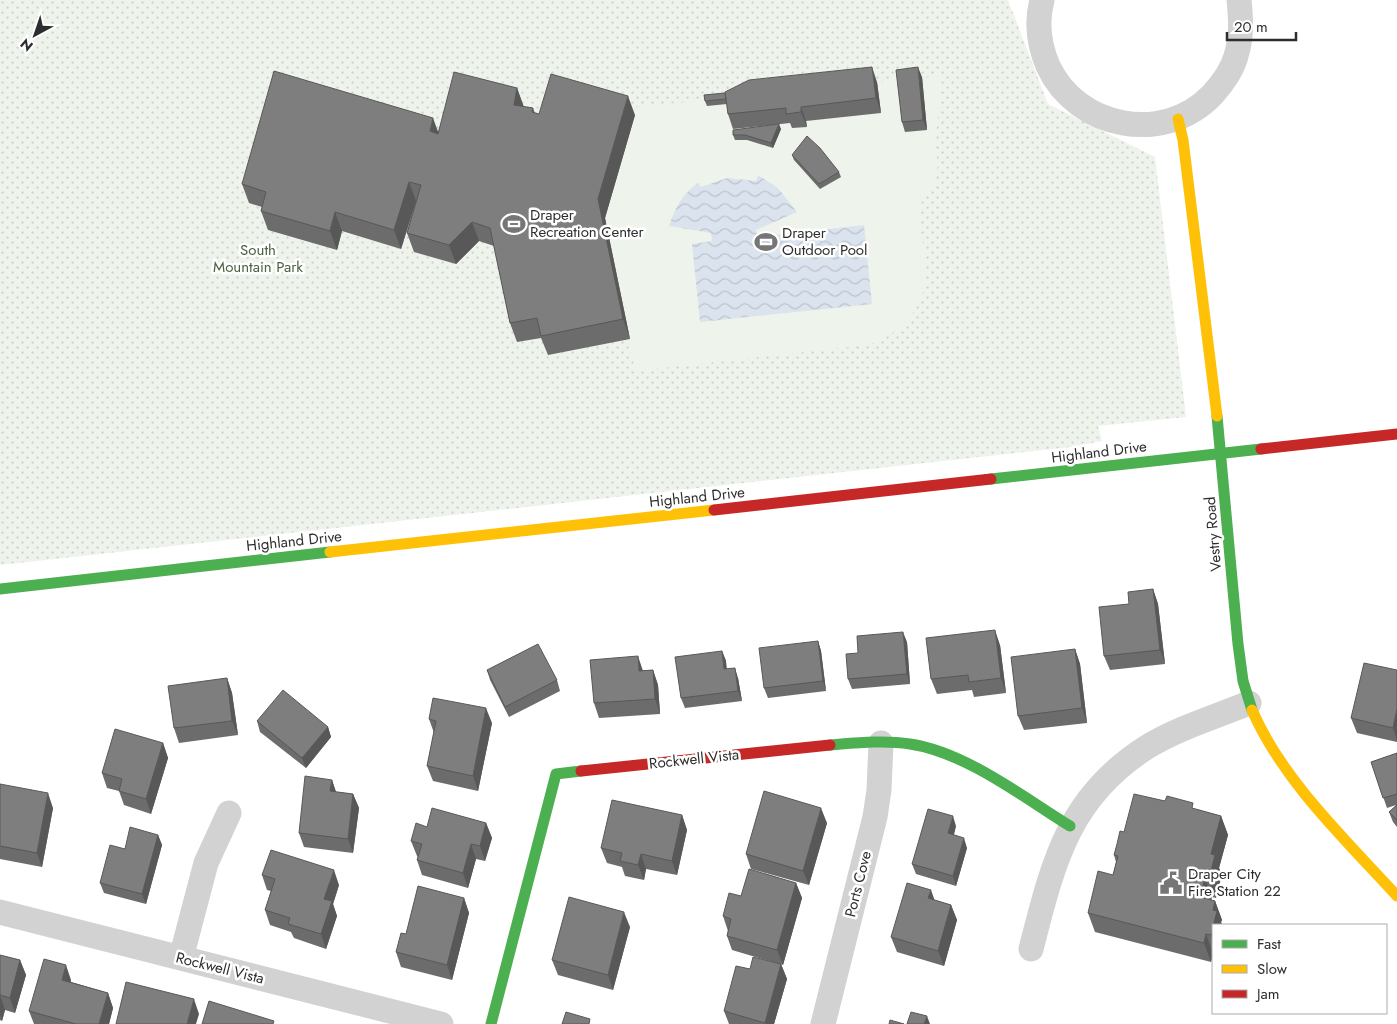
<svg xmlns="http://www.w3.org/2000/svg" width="1397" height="1024" viewBox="0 0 1397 1024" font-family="Jost,sans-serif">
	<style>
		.grass { fill: url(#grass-dots) }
		.pitch { fill: #eef3ec }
		.water { fill: url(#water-waves) }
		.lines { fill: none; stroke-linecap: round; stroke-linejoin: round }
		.street { stroke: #d2d2d2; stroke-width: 25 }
		.fast { stroke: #4caf50; stroke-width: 11 }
		.slow { stroke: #ffc107; stroke-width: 11 }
		.jam { stroke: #c62828; stroke-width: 11 }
		.wall { fill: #6c6c6c }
		.shaded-wall { fill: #585858 }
		.building { fill: #7e7e7e; stroke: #585858 }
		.labels { text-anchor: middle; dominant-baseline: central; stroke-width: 5; stroke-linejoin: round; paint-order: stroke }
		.poi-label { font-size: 15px; fill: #2d2d2d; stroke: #fff; text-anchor: start }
		.park-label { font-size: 15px; fill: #4b6340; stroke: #fff }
		.street-label { font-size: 15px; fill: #2d2d2d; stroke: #fff }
	</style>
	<defs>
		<pattern id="grass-dots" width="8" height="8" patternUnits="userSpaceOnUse" patternTransform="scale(1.25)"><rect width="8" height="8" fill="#eef3ec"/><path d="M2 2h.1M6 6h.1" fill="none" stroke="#ccd1cb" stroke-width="1.8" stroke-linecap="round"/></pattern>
		<pattern id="water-waves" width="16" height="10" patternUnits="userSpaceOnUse" patternTransform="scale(1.25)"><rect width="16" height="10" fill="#dbe3ee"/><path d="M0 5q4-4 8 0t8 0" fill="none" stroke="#bcc3cc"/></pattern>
	</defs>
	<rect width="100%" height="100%" fill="#fff"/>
	<path class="grass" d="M0 0H1008L1048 104 1155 157 1186 417 1098 426 1102 441 1071 447 0 565Z"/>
	<path class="pitch" d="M942 76C940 98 937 119 936 141 935 154 940 165 936 179 933 190 922 195 920 208 918 227 925 247 926 265 928 306 904 332 868 345L635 371 605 218 637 107Z"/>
	<path class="water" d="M758 175 778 188 797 212 756 230 757 237 864 225 872 304 700 322 692 244 712 241 711 233 669 226C675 208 682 194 698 183L701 187 727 178 756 181Z"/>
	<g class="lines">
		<path class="street" d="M1042 0C1036 23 1039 45 1048 66 1077 129 1164 145 1212 95 1222 84 1232 71 1236 56 1242 37 1241 19 1239 0
			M0 912 441 1024
			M1031 949C1053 864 1067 798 1147 747 1178 728 1215 717 1249 703
			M181 958 206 863 229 813
			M823 1024 875 817 879 790 881 743"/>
		<path class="fast" d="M1217 416 1238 644 1243 681 1252 710
			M991 479 1261 449
			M0 589 330 552
			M830 745C856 743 884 740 910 744 965 752 1023 797 1070 826
			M491 1024 556 774 581 771"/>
		<path class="slow" d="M1178 119 1183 140 1217 416
			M330 552 714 510
			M1252 710C1283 781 1345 839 1397 896"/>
		<path class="jam" d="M1261 449 1397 434
			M714 510 991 479
			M581 771 830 745"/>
	</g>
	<path class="wall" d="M922 77 927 130 905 132 902 122Z
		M877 82 881 113 806 121 807 127 792 128 790 123 733 129 728 114 727 104 707 106 705 101Z
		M517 88 524 107 533 108 535 113 539 114 635 115 605 218 630 339 548 355 541 338 517 342 510 323 494 246 479 241 456 264 414 252 407 233 416 201 401 249 342 231 337 250 268 230 261 211 262 207 249 203 242 184 438 131Z
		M781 129 773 148 747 140H735L733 135Z
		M792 155 839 172 841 177 820 189 794 160Z
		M1153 589 1158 604 1165 664 1110 670 1104 656 1129 604Z
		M818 641 821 651 826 691 768 698 764 688Z
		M907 642 910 684 852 689 848 679Z
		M1000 645 1006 693 974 697 972 690 937 694 931 679Z
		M1075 649 1080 664 1087 723 1024 730 1018 716Z
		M722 651 726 661V669L738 678 742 701 685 708 681 698Z
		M487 670 557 680 560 691 509 717 490 680Z
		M653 670 658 685 660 714 599 718 594 703 643 671Z
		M1397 670V742L1357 733 1351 718Z
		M227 678 232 693 238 735 179 743 174 728Z
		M429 719 492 723 478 791 433 781 427 766 434 733Z
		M257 721 328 727 331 737 306 768 260 732Z
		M163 743 168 758 151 814 124 805 119 791 107 788 102 773Z
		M1397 753V827L1393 822 1389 812 1396 805 1387 808 1371 762Z
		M332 780 336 792 353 794 359 808 353 853 304 847 299 833Z
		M0 784 53 808 42 867 0 859Z
		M1165 801 1221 816 1228 835 1219 868 1222 874 1216 898 1212 897 1211 900 1215 901 1222 920 1221 922 1222 925H1213V954L1211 962 1095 932 1088 913 1113 875 1116 862 1114 855 1124 832Z
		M682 815 687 830 677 875 646 869 644 880 625 876 622 867 607 863 601 848Z
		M486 823 492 838 485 861 476 859 468 888 422 875 417 860 418 857 417 856 411 841 427 827Z
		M827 823 809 885 751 869 746 854Z
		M956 826 954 835 967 848 956 886 916 874 912 864Z
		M158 835 162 845 146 904 104 893 100 883 125 849Z
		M262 875 339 885 333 904 337 916 326 949 294 938 291 932 270 925 265 910 271 891 267 890Z
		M796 883 802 898 783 965 781 964 787 979 774 1024H729L724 1011 750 969 776 963 732 950 727 936 728 931 723 916 741 896Z
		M464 898 469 913 452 980 401 967 396 952 406 934Z
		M934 900 951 905 957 920 944 966 897 952 891 937Z
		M630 927 613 990 558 975 552 960Z
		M0 955 20 960 26 975 15 1013 5 1010 2 1021 0 1020Z
		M71 980V982L108 993 113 1008 109 1024H34L29 1011Z"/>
	<path class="shaded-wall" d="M872 67 877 82 881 113 876 98Z
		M918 67 922 77 927 130 923 120Z
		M517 88 524 108 514 105Z
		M628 96 635 115 605 218 630 339 623 319 598 199Z
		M801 107 806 121 807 127 801 112Z
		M433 118 440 137 430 131Z
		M779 124 781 129 773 148 771 143Z
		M409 182 416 201 401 249 394 230Z
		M335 212 342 231 337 250 330 231Z
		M472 222 479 241 456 264 449 245Z
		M1153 589 1158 604 1165 664 1160 650Z
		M995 630 1000 645 1006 693 1001 678Z
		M903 632 907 642 910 684 907 674Z
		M818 641 821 651 826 691 823 681Z
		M1075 649 1080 664 1087 723 1082 708Z
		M722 651 726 661 728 679 724 669Z
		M638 656 643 671H639Z
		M735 668 738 678 742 701 738 691Z
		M653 670 658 685 660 714 655 699Z
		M227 678 232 693 238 735 232 721Z
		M486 708 492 723 478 791 473 776Z
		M1397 709V740L1393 728Z
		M328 727 331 737 306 768 302 758Z
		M163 743 168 758 151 814 146 799Z
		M332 780 337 795 330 791Z
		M48 793 53 808 42 867 37 853Z
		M353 794 359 808 353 853 348 839Z
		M821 808 827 823 809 885 803 871Z
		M682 815 687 830 677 875 672 861Z
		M953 816 956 826 951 843 948 833Z
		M1221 816 1228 835 1219 868 1222 874 1216 898 1209 879 1211 854Z
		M486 823 492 838 485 861 480 846Z
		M158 835 162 845 146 904 142 894Z
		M964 838 967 848 956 886 953 876Z
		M471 844 476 859 468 888 463 873Z
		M641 854 646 869 644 880 638 865Z
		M334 870 339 885 333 904 337 916 326 949 321 934 324 899Z
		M1205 878 1212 897 1207 916 1200 897Z
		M796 883 802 898 783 965 777 950Z
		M931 890 936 904 928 898Z
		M464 898 469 913 452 980 447 965Z
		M1215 901 1222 920 1221 922 1222 925H1214L1213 910Z
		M951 905 957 920 944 966 938 951Z
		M624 912 630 927 613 990 608 975Z
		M1213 927V942L1211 935Z
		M1206 934 1213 954 1211 962 1204 943Z
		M20 960 26 975 15 1013 10 998Z
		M781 964 787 979 774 1024H766L765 1023Z
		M66 965 71 980 67 995 62 980Z
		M108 993 113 1008 109 1024H99Z
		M0 995 5 1010 2 1021 0 1015Z
		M194 999 199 1014 196 1024H187Z
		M927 1016 930 1024H924Z"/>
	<path class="building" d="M872 67 876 98 801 107V112L786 114V108L728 114 725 92 749 80Z
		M918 67 923 120 902 122 896 70Z
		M274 71 433 118 430 131 438 134 454 72 517 88 514 105 533 108 532 112 539 114 551 74 628 96 598 199 623 319 541 336 537 318 510 323 490 228 472 222 449 245 407 233 421 185 409 182 394 230 335 212 330 231 261 211 266 192 242 184Z
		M725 93 726 99 705 101 704 95Z
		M779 124 771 143 745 135H733V130Z
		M807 136 820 148 839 172 819 184 792 155Z
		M1153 589 1160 650 1104 656 1099 607 1129 604 1128 592Z
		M995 630 1001 678 969 682 968 675 931 679 926 638Z
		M903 632 907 674 848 679 846 654 858 653 857 636Z
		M818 641 823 681 764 688 759 648Z
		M538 644 557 680 505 707 487 670Z
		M1075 649 1082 708 1018 716 1011 657Z
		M722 651 724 669 735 668 738 691 681 698 675 657Z
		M638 656 639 671 653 670 655 699 594 703 590 660Z
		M1364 663 1397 670V709L1393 728 1351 718Z
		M227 678 232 721 174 728 168 686Z
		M283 690 328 727 302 758 257 721Z
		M433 698 486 708 473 776 427 766 436 721 429 719Z
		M115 729 163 743 146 799 119 791 122 779 102 773Z
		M1397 753V794L1383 798 1371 762Z
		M305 776 332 780 330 791 353 794 348 839 299 833Z
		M0 784 48 793 37 853 0 846Z
		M764 791 821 808 803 871 746 854Z
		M1134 794 1165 801 1167 796 1193 803 1192 808 1221 816 1211 854 1215 855 1209 879 1205 878 1200 897 1215 901 1213 910 1217 911 1211 935 1206 934 1204 943 1088 913 1098 871 1113 875 1118 856 1114 855 1117 844 1120 831 1124 832Z
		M612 800 682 815 672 861 641 854 638 865 620 861 622 853 601 848Z
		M1397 805V820L1389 812Z
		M432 808 486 823 480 846 471 844 463 873 417 860 422 844 411 841 416 823 427 827Z
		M928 809 953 816 948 833 964 838 953 876 912 864Z
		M130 827 158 835 142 894 100 883 110 845 125 849Z
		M271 850 334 870 324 899 332 901 321 934 288 924 290 918 265 910 275 879 262 875Z
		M749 869 796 883 777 950 727 936 731 919 723 916 729 893 741 896Z
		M907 883 931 890 928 898 951 905 938 951 891 937Z
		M418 886 464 898 447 965 396 952 401 933 406 934Z
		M569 897 624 912 608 975 552 960Z
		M0 955 20 960 10 998 0 995Z
		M753 957 781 964 765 1023 724 1011 736 966 750 969Z
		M44 959 66 965 62 980 108 993 99 1024H76L29 1011Z
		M126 982 194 999 187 1024H116Z
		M209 1001 274 1021 273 1024H202Z
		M566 1012 590 1019 589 1024H562Z
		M911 1012 927 1016 924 1024H907Z
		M890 1020 904 1024H889Z"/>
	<defs>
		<symbol id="stadium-bare" viewBox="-9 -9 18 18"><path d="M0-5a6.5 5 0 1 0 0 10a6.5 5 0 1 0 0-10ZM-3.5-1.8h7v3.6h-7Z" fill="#767676" stroke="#fff" stroke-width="2.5" paint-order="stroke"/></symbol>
		<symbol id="civic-bare" viewBox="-9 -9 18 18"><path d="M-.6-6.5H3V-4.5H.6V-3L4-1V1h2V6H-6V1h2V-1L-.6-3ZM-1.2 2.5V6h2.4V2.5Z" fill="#767676" stroke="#fff" stroke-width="2.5" paint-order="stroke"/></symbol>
	</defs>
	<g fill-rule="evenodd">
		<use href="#stadium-bare" x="498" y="208" width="32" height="32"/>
		<use href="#stadium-bare" x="750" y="226" width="32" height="32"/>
		<use href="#civic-bare" x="1155" y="867" width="32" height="32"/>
	</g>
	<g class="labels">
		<g class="poi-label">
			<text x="530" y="215">Draper<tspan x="530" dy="17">Recreation Center</tspan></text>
			<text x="782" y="233">Draper<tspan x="782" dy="17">Outdoor Pool</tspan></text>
			<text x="1188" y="874">Draper City<tspan x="1188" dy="17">Fire Station 22</tspan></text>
		</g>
		<g class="park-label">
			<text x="258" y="250">South<tspan x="258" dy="17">Mountain Park</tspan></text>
		</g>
		<g class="street-label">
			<text transform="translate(1099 452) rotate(-7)">Highland Drive</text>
			<text transform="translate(697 497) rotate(-6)">Highland Drive</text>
			<text transform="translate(1213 534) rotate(-95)">Vestry Road</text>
			<text transform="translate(294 541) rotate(-6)">Highland Drive</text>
			<text transform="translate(694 759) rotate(-6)">Rockwell Vista</text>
			<text transform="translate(858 884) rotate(-76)">Ports Cove</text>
			<text transform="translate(220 968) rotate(14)">Rockwell Vista</text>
		</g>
	</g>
	<rect x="1212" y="924" width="175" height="90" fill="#ffffff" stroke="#ababab"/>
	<rect x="1222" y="940" width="25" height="8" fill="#4caf50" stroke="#ababab"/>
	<text x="1257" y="949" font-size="15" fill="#2d2d2d">Fast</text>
	<rect x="1222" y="965" width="25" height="8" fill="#ffc107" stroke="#ababab"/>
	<text x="1257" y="974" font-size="15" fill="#2d2d2d">Slow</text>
	<rect x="1222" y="990" width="25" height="8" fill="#c62828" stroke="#ababab"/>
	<text x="1257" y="999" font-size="15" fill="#2d2d2d">Jam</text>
	<g transform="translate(35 35) rotate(220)" stroke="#ffffff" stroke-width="4" paint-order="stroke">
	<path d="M0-4L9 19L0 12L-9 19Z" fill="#2d2d2d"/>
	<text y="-8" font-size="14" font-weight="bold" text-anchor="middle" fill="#2d2d2d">N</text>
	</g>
	<path d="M1227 32v8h69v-8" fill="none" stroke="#2d2d2d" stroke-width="2.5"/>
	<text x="1234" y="32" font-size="15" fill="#2d2d2d" stroke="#ffffff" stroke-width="4" paint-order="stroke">20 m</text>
</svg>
